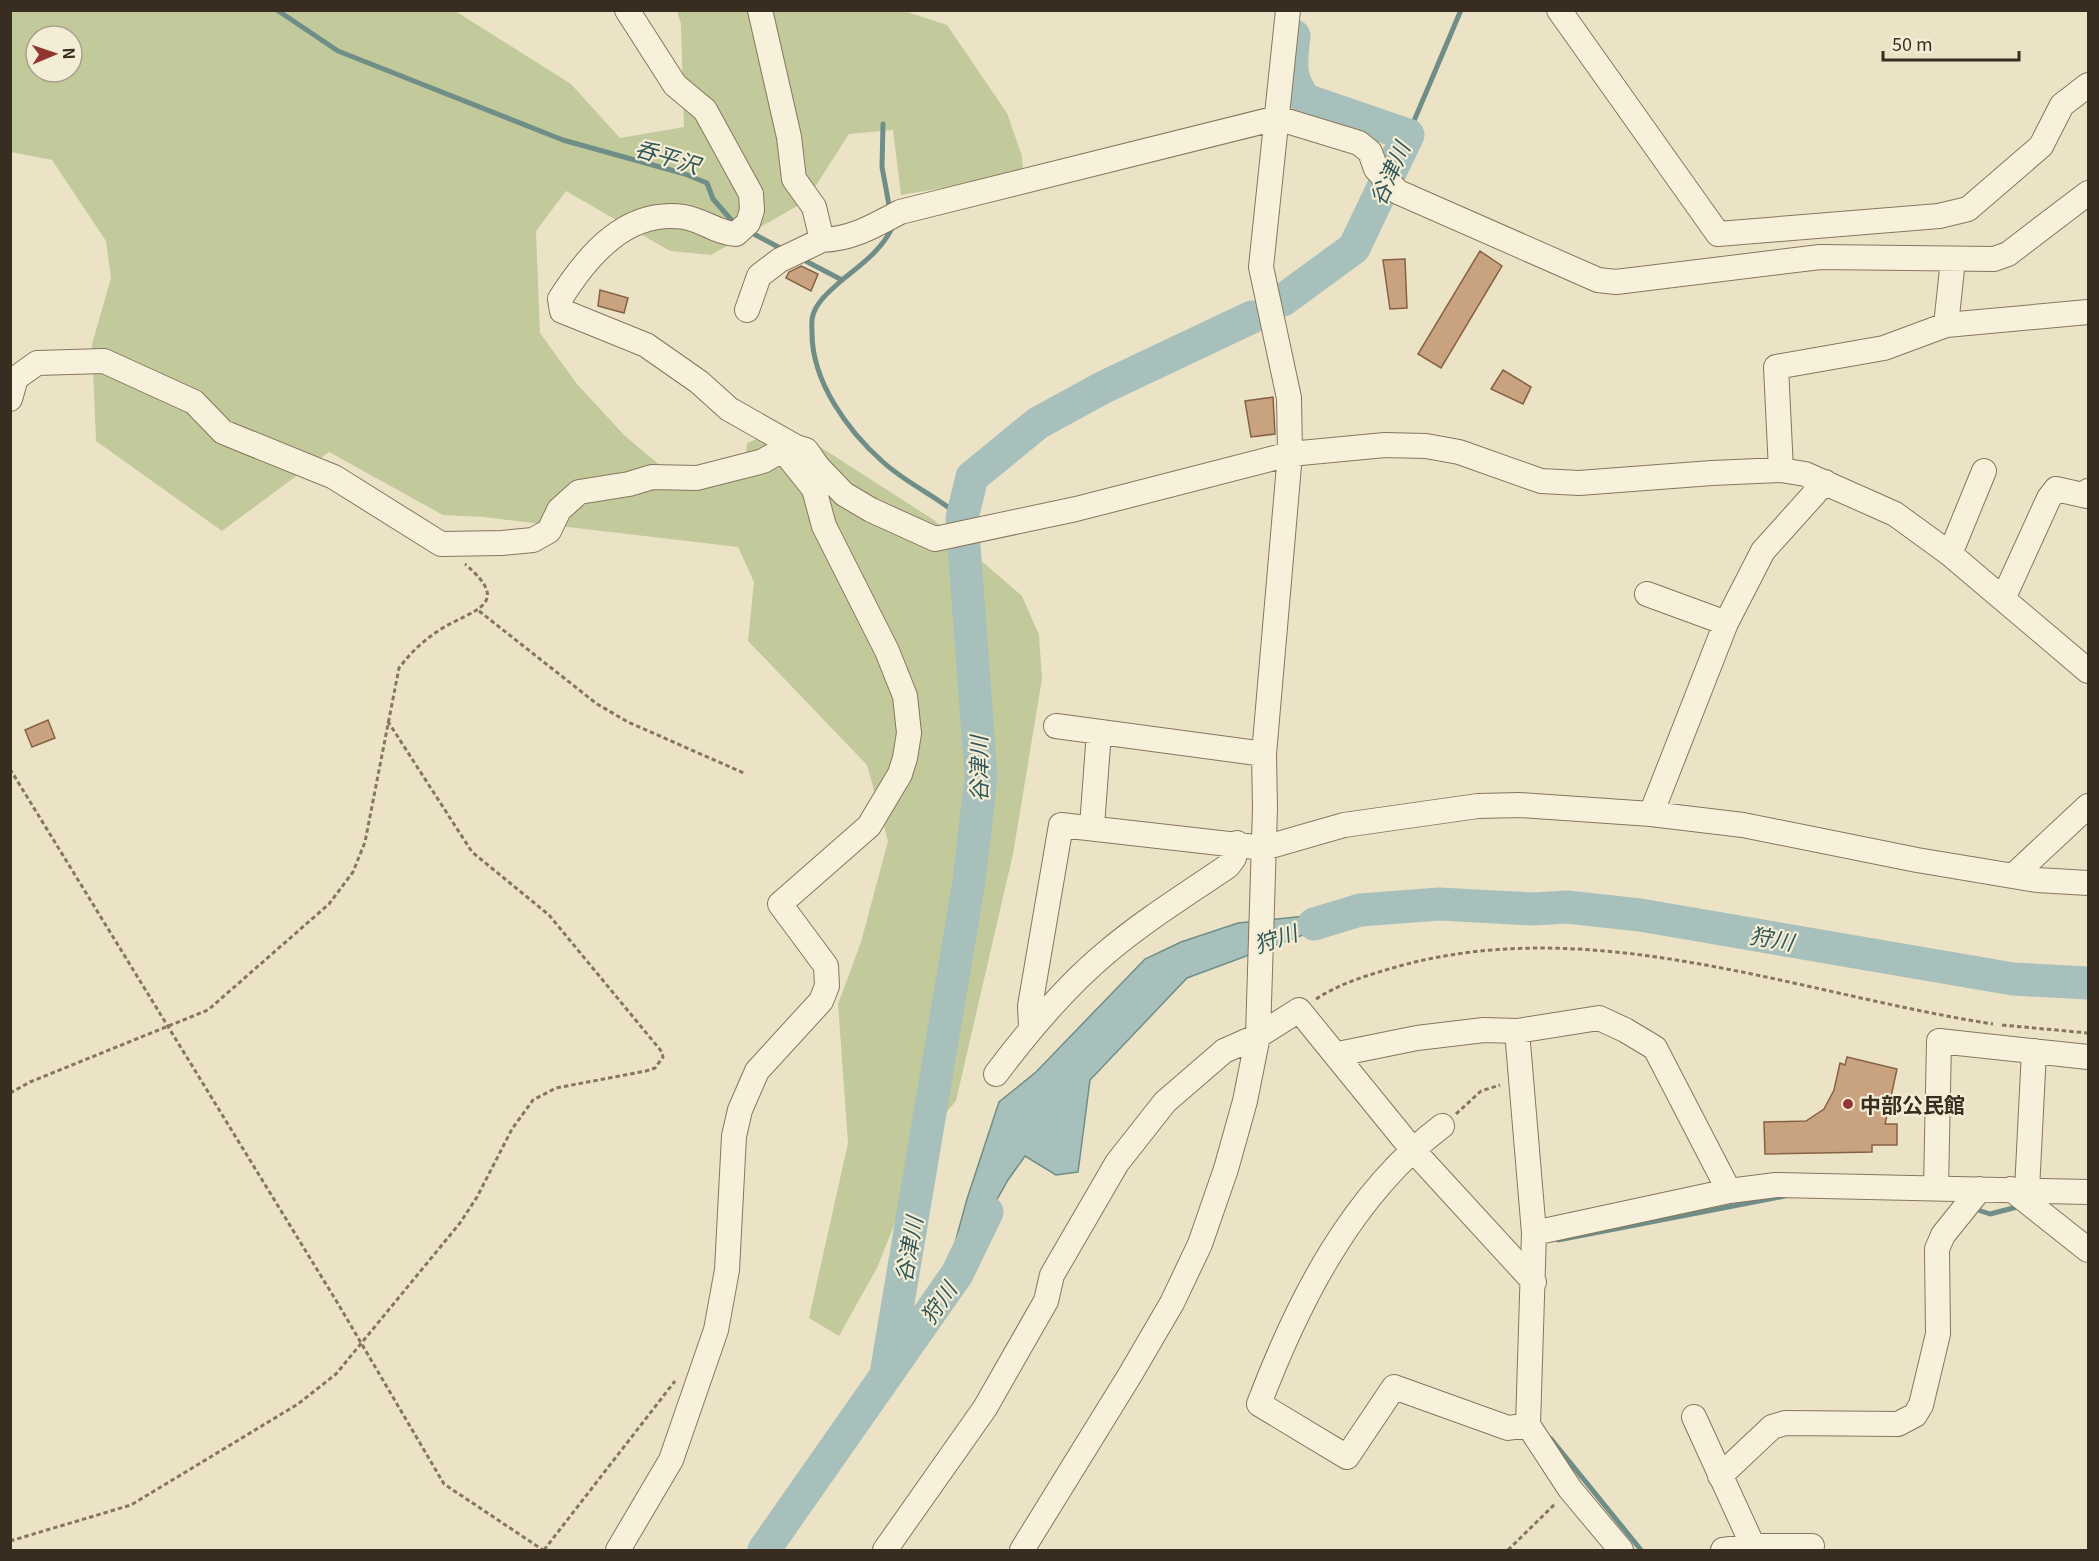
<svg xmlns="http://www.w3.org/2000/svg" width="2099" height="1561" viewBox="0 0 2099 1561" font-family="Georgia,'Noto Sans JP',serif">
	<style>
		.green { fill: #c2ca9b; fill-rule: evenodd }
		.water { fill: #a8c0bb; stroke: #6f8e88; stroke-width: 1.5 }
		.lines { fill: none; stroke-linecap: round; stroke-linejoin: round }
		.stream { stroke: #6f8e88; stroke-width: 5 }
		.river { stroke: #a8c0bb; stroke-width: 33 }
		.building { fill: #c9a27f; stroke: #856244; stroke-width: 1.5 }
		.minor-casing { stroke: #87765d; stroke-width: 26 }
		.path { stroke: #87765d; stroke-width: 3; stroke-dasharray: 4.5 3; stroke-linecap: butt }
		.minor { stroke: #f7f0da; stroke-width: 24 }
		.poi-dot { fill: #933530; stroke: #f4edd6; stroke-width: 2 }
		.labels { text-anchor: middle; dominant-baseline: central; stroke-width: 4.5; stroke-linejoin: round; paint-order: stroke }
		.poi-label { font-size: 21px; font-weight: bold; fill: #382d20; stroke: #f4edd6; text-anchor: start }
		.water-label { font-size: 22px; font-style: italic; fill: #305757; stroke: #f4edd6 }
	</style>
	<rect width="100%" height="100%" fill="#ece3c7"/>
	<path class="green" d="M10 11H455L571 84 620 138 684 127 681 24 677 11H904L947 25 1007 113 1022 156 1023 174 901 195 893 130 849 134 806 201 711 255 670 251 566 191 536 231 540 333 577 384 624 435 689 490 744 476 747 443 762 437 814 443 934 520 1022 596 1039 635 1042 679 1013 854 956 1101 933 1128 877 1268 839 1336 809 1318 848 1143 838 1004 861 942 888 841 867 765 748 641 754 582 738 547 483 517 443 515 329 452 222 531 96 441 92 344 111 278 106 241 52 160 11 152ZM36 36H72V72H36Z"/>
	<path class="water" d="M1373 909 1187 978 1090 1080 1078 1172 1056 1175 1025 1156 1008 1180 947 1288 953 1250 967 1199 999 1102 1036 1072 1145 959 1181 942 1238 923Z"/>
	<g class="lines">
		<path class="stream" d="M277 10 338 51 563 140 685 174 707 183 713 199 734 223
			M883 124 882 167 889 205
			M1408 135 1461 10
			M750 232 784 250
			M800 258 842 280C831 290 817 301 813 315 811 320 812 328 812 333 812 382 848 431 883 462 907 484 937 496 962 518
			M842 280C862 264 882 250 893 226
			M1972 1208 1990 1214 2021 1206
			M1558 1240 1785 1196
			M1551 1439 1641 1550"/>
		<path class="river" d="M1283 300 1354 248 1408 135 1306 100C1288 80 1291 62 1294 36
			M1314 924 1360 910 1439 904 1533 909 1567 907 1640 915 2013 979 2088 983
			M887 1368 969 881 981 777 962 518 972 477 1038 423 1104 387 1252 317
			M764 1550 957 1274 987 1212"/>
	</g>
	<path class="building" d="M1480 251 1502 266 1441 368 1418 354Z
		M1405 259 1407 308 1390 309 1383 260Z
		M801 266 818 274 811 291 786 278 789 272Z
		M600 290 628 298 624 313 598 306Z
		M1503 370 1531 387 1523 404 1491 389Z
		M1273 397 1275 434 1251 437 1245 401Z
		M48 720 55 738 32 747 25 730Z
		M1847 1057 1897 1069 1885 1124H1897V1145H1872V1152L1765 1154 1764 1122 1806 1121 1824 1109 1834 1090 1840 1063 1845 1065Z"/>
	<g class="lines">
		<defs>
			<path id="minor" d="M627 10 675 85 705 110 751 194 752 210 748 223 736 234C717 233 703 220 684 217 626 209 588 255 560 299L562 311 646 345 699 382 729 409 796 447
				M760 10 789 137 794 179 814 207 822 240C852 239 874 226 900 212L1277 118 1359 143 1370 152 1376 169 1398 192 1598 280 1616 282 1820 257 1994 259 2008 254 2088 193
				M1559 10 1718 234 1939 216 1968 209 2041 146 2062 105 2088 85
				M747 310 759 276 780 260 822 240
				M1946 325 1953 260
				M10 399 16 378 37 363 104 361 194 402 223 432 334 477 441 544 502 543 533 540 549 531 559 510 579 492 629 484 652 477 697 478 763 461 782 450 796 447 806 450 818 467 844 494 871 510 935 539 1076 509 1290 454 1385 445 1426 446 1459 452 1541 481 1579 483 1712 473 1781 470 1805 474 1895 514 1950 554 2088 671
				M1781 470 1776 367 1884 348 1946 325 2088 312
				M1950 554 1984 471
				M1647 594 1726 623
				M2003 599 2049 498 2056 489 2087 496 2088 491
				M1056 726 1264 754
				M1651 814 1726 623 1763 551 1825 482
				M1092 826 1099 732
				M2013 876 2088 806
				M1031 1027 1030 1006 1061 825 1264 848 1344 825 1478 806 1519 805 1651 814 1743 825 1917 860 2037 880 2088 883
				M1517 1031 1534 1233 1528 1425 1570 1489 1621 1550
				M1338 1054 1417 1038 1484 1030 1517 1031 1599 1018 1625 1030 1655 1048 1729 1191
				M996 1074C1029 1030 1065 987 1107 952 1145 920 1187 894 1228 866L1234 858 1237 843
				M1442 1126C1352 1194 1298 1301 1259 1404L1347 1457 1394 1387 1508 1428 1528 1425
				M1936 1188 1939 1041 2088 1057
				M2011 1189 2088 1250
				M2027 1190 2034 1051
				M1534 1233 1729 1191 1776 1185 2088 1192
				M1694 1417 1753 1546
				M1720 1476 1772 1427 1785 1423 1898 1424 1915 1415 1921 1405 1938 1334 1937 1249 1943 1235 1980 1189
				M618 1550 671 1460 716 1330 727 1270 734 1136 740 1110 757 1071 821 1001 827 986 826 966 780 904 869 826 900 774 905 758 909 733 905 696 887 651 824 526 814 489 790 459
				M885 1550 985 1408 1046 1301 1052 1275 1117 1163 1165 1102 1224 1051 1258 1036 1299 1010 1412 1149 1534 1282
				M1022 1550 1130 1375 1172 1303 1200 1244 1226 1169 1245 1101 1258 1036 1265 808 1264 754 1290 454 1289 398 1261 267 1288 10
				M1723 1550 1753 1546H1812"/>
		</defs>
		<use href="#minor" class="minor-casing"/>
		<path class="path" d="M479 611 597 704 628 722 746 774
			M10 769 337 1302 444 1484 543 1550
			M1316 999C1341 983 1368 975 1396 967 1593 911 1799 994 1993 1024
			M2002 1025 2088 1033
			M10 1093 30 1082 208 1010 329 904 353 872 365 842 399 668C411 652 424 640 441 629 474 609 513 605 465 564
			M1456 1114 1481 1091 1500 1085
			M10 1541 131 1505 298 1404 336 1374 460 1223 477 1197 512 1129 533 1100 556 1088 646 1071 655 1068 663 1057 662 1052 549 915 472 852 387 720
			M544 1550 675 1381
			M1508 1550 1556 1503"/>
		<use href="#minor" class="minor"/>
	</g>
	<circle class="poi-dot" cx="1848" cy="1104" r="6"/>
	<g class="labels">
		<g class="poi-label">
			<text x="1860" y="1104">中部公民館</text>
		</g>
		<g class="water-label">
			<text transform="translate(668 155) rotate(17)">呑平沢</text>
			<text transform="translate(1388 173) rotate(-66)">谷津川</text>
			<text transform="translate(977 769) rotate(-90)">谷津川</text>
			<text transform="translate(1275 937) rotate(-18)">狩川</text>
			<text transform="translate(1772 937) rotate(10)">狩川</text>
			<text transform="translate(907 1249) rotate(-80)">谷津川</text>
			<text transform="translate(937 1302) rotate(-55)">狩川</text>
		</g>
	</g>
	<rect width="2099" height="1561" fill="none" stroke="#382d20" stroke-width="24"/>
	<g transform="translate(54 54) rotate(88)"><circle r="28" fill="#f4edd6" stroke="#a9a08d" stroke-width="1.5"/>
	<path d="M0-4.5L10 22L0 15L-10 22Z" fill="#933530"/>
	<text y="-9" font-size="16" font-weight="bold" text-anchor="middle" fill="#382d20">N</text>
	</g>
	<path d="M1883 51v9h136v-9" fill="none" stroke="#382d20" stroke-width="3"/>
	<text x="1892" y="51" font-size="18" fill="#382d20" stroke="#f4edd6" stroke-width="4.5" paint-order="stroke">50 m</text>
</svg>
